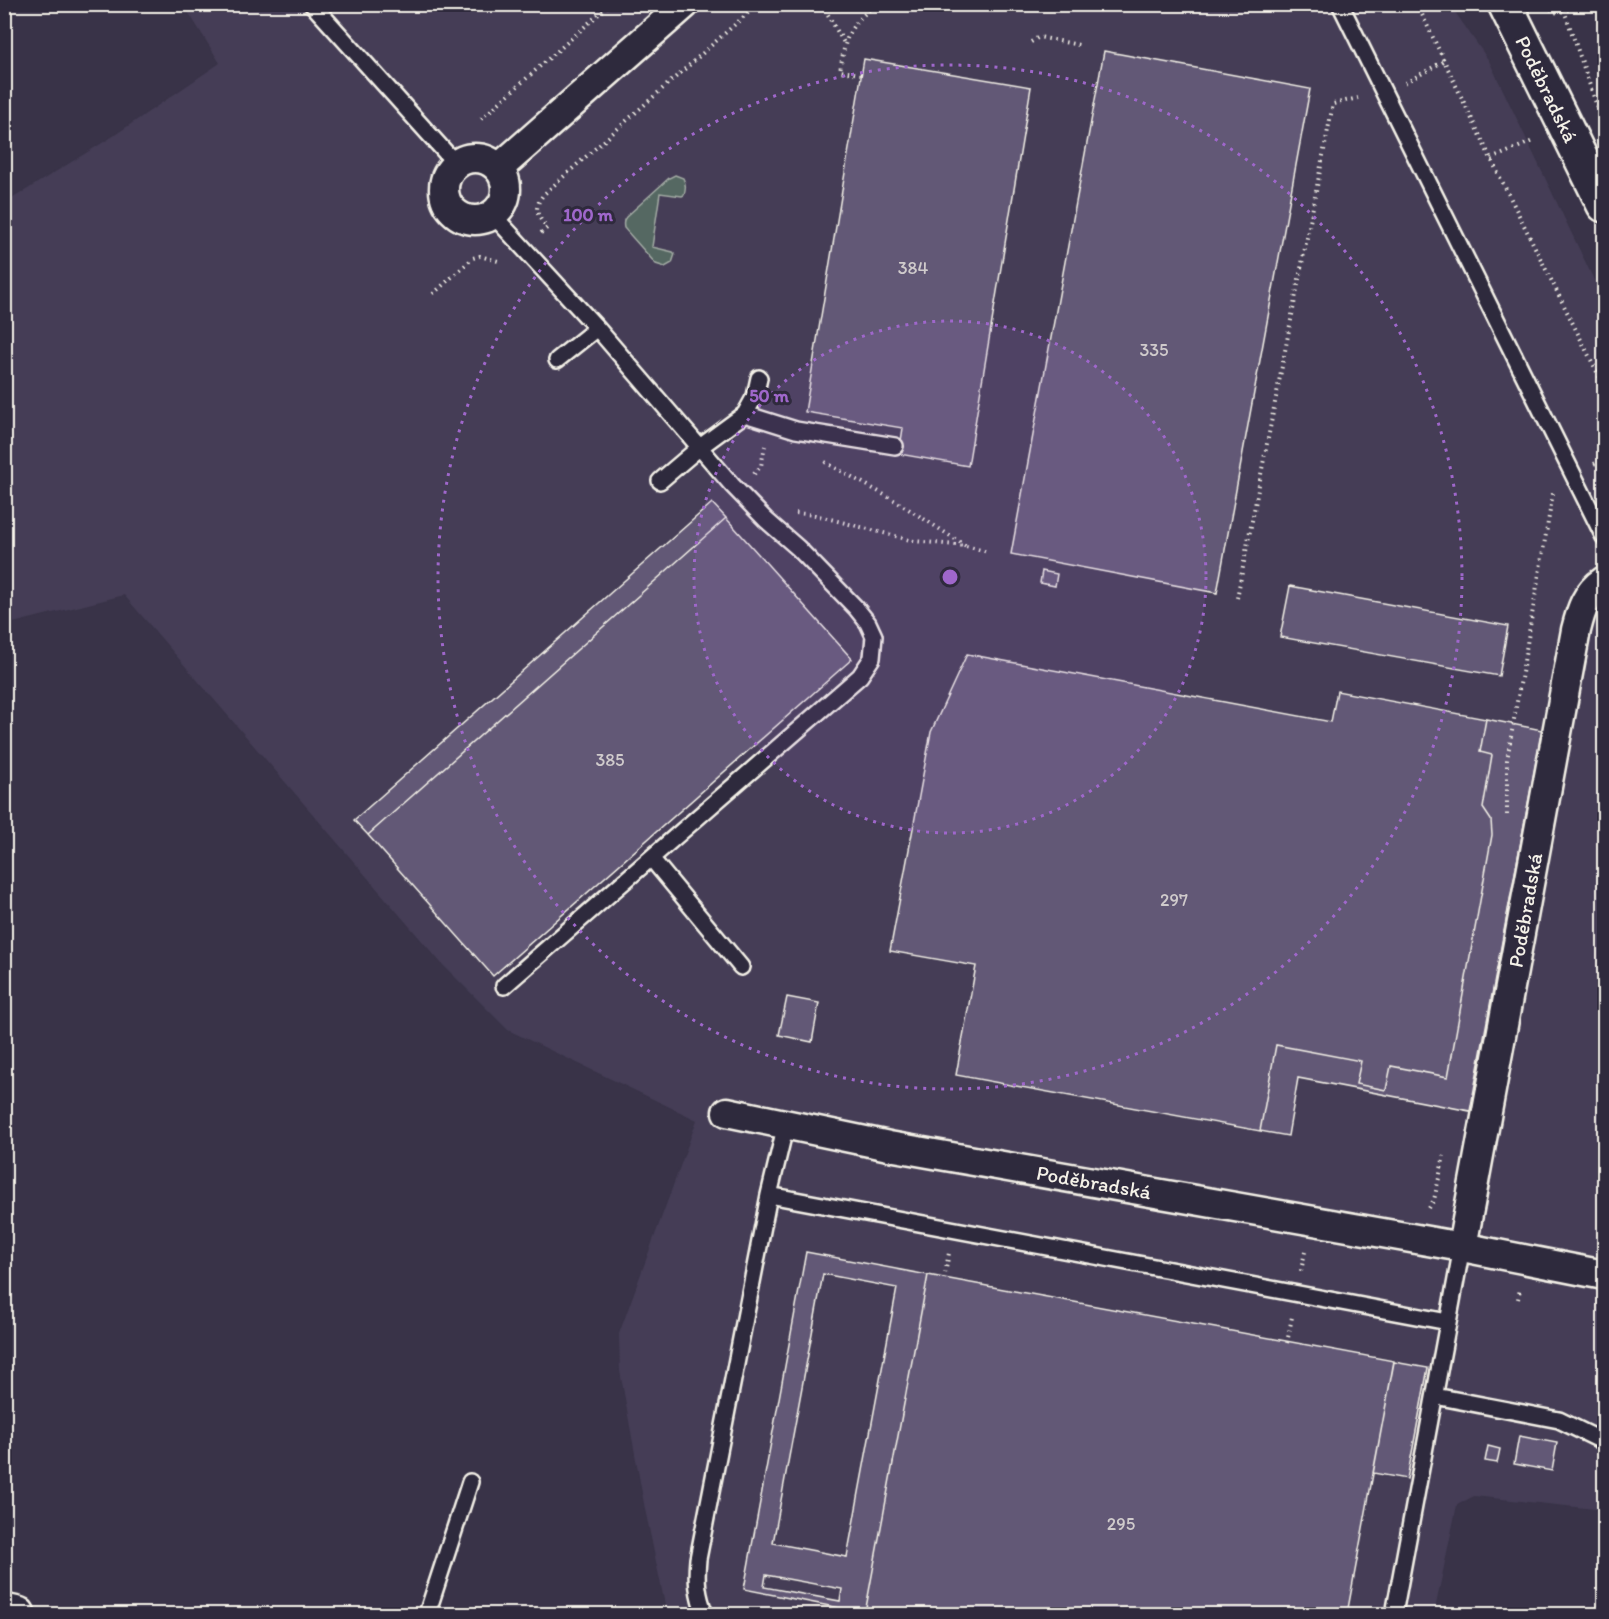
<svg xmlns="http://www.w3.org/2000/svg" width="1609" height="1619" viewBox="0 0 1609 1619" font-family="Itim,sans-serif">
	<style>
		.built { fill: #453e56 }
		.green { fill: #546862; stroke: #a4aca5; stroke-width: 1.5 }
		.building { fill: #625976; stroke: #f4f1e8; stroke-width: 1.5; fill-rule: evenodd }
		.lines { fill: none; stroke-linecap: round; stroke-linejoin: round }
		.lane-casing { stroke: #f4f1e8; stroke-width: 20 }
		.street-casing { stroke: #f4f1e8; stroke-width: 33 }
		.secondary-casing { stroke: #f4f1e8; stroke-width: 38 }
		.primary-casing { stroke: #f4f1e8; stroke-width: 38 }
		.path { stroke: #f4f1e8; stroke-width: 4; stroke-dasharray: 1.5 4.5; stroke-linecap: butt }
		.lane { stroke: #2f2a3d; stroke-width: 15 }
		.street { stroke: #2f2a3d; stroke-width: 28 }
		.secondary { stroke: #2f2a3d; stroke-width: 33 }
		.primary { stroke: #2f2a3d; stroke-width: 33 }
		.ring { fill: none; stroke: #9f67cb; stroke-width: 3; stroke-dasharray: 3 6 }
		.labels { text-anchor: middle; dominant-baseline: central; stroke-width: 6; stroke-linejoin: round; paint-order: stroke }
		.number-label { font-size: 18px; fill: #d0cbcc }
		.street-label { font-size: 21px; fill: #f4f1e8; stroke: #2f2a3d }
		.centre { fill: #9f67cb; stroke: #2f2a3d; stroke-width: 3 }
		.ring-label { font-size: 18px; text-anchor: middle; font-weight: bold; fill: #9f67cb; stroke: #2f2a3d; stroke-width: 6; stroke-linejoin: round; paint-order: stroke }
	</style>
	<rect width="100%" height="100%" fill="#393348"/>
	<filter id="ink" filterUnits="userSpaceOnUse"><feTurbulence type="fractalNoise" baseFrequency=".0167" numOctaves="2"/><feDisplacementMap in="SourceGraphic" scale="12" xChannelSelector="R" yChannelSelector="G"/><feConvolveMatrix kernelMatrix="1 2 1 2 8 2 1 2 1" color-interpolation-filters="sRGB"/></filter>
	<g filter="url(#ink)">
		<path class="built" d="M184 5H1450L1489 61 1604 301V1510L1474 1496 1457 1505 1434 1614H667L645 1509 620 1371 619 1334 697 1120 508 1030 442 964 124 595 5 625V203L112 137 220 63Z"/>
		<path class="green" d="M675 175 683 178C686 184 686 188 684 195L682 196 660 193 652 247 673 252 675 254 672 263 665 267 656 264 624 228C623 223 623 220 626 217L669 178Z"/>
		<path class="building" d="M1104 51 1310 89 1217 593 1011 554Z
			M864 59 1031 87 968 466 899 454 903 428 805 412Z
			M712 503 726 518 368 835 354 820Z
			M726 518 852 659 493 976 368 835Z
			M1042 571 1057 574 1055 586 1040 583Z
			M1290 586 1508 626 1499 676 1280 637Z
			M967 654 1331 722 1337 691 1486 719 1480 752 1492 755 1483 808 1491 820 1492 835 1448 1077 1391 1066 1386 1090 1356 1084 1361 1061 1276 1045 1260 1131 956 1075 976 966 890 951 931 732Z
			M1486 719 1542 730 1470 1111 1298 1078 1288 1136 1260 1131 1276 1045 1361 1061 1356 1084 1386 1090 1391 1066 1448 1077 1492 835 1491 820 1483 808 1492 755 1480 752Z
			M787 997 819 1003 812 1042 779 1035Z
			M806 1252 928 1275 865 1613 744 1589ZM823 1274 897 1288 847 1557 773 1543ZM766 1575 842 1589 840 1601 764 1587Z
			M928 1275 1394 1361 1347 1614H866L865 1613Z
			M1394 1362 1428 1368 1407 1479 1373 1473Z
			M1519 1436 1557 1443 1552 1471 1514 1464Z
			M1488 1446 1500 1449 1497 1463 1485 1461Z"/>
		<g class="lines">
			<defs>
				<path id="lane" d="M312 4 456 164
					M1340 4 1604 537
					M493 215 597 328 732 485 766 520 798 548 856 608 868 623 874 636 872 658 860 676 504 986
					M557 360 597 328
					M745 414 796 430 895 446
					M660 481 700 447 745 414 755 396 759 378
					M651 858 741 967
					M769 1195 1448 1322
					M1435 1396 1559 1420 1604 1442
					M427 1614 470 1482
					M705 1614C697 1594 696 1580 698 1559L769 1195 786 1124
					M1394 1614 1462 1247"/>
				<path id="street" d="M444 189a31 31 0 1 1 62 0a31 31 0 1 1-62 0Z
					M499 168 685 4
					M727 1112 889 1146 1462 1247 1604 1275
					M1462 1247 1576 630C1581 610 1586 593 1604 581"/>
				<path id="secondary" d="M1505 4 1604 205"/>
				<path id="primary" d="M4 1611 18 1614"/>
			</defs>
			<use href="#lane" class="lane-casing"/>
			<use href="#street" class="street-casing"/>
			<use href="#secondary" class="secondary-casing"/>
			<use href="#primary" class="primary-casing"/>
			<path class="path" d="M822 4 844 43
				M1417 4 1491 159 1604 386
				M1456 4 1457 7
				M1549 4 1553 13 1600 4
				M1562 4 1599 112
				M1031 42 1039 37 1079 45
				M861 74 840 71C846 35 847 28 876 4
				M1405 83 1444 61
				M481 119 610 4
				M1491 159 1535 140
				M541 233 547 228C536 214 533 208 544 194L758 4
				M433 294 473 258 480 256 498 261
				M825 462 899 503 966 546
				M1594 464 1604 459
				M754 474 761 466 765 446
				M796 513 815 515 914 541 966 546 988 552
				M1237 598 1333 104 1358 98
				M1507 815V760L1553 493
				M1429 1208 1434 1200 1444 1156
				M1301 1271 1305 1252
				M944 1279 949 1253
				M1518 1299 1520 1289
				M1287 1343 1292 1317"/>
			<use href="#lane" class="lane"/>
			<use href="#street" class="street"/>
			<use href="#secondary" class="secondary"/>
			<use href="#primary" class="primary"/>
		</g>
	</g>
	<circle cx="950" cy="577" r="256" fill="#9f67cb" fill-opacity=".12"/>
	<g class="ring">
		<circle cx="950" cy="577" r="256"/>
		<circle cx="950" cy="577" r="512"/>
	</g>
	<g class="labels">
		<g class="number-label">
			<text x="913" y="268">384</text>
			<text x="1154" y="350">335</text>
			<text x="610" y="760">385</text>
			<text x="1174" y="900">297</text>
			<text x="1121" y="1524">295</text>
		</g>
		<g class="street-label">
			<text transform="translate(1547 89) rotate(64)">Poděbradská</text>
			<text transform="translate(1525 910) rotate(-80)">Poděbradská</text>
			<text transform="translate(1094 1182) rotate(10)">Poděbradská</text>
		</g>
	</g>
	<circle cx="950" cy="577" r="9" class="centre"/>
	<g class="ring-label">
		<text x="588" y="221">100 m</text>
		<text x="769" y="402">50 m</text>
	</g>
	<rect width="1609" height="1619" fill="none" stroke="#2f2a3d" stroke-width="24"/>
	<rect x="12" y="12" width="1585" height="1595" fill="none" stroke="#f4f1e8" stroke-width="2" filter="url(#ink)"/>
</svg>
